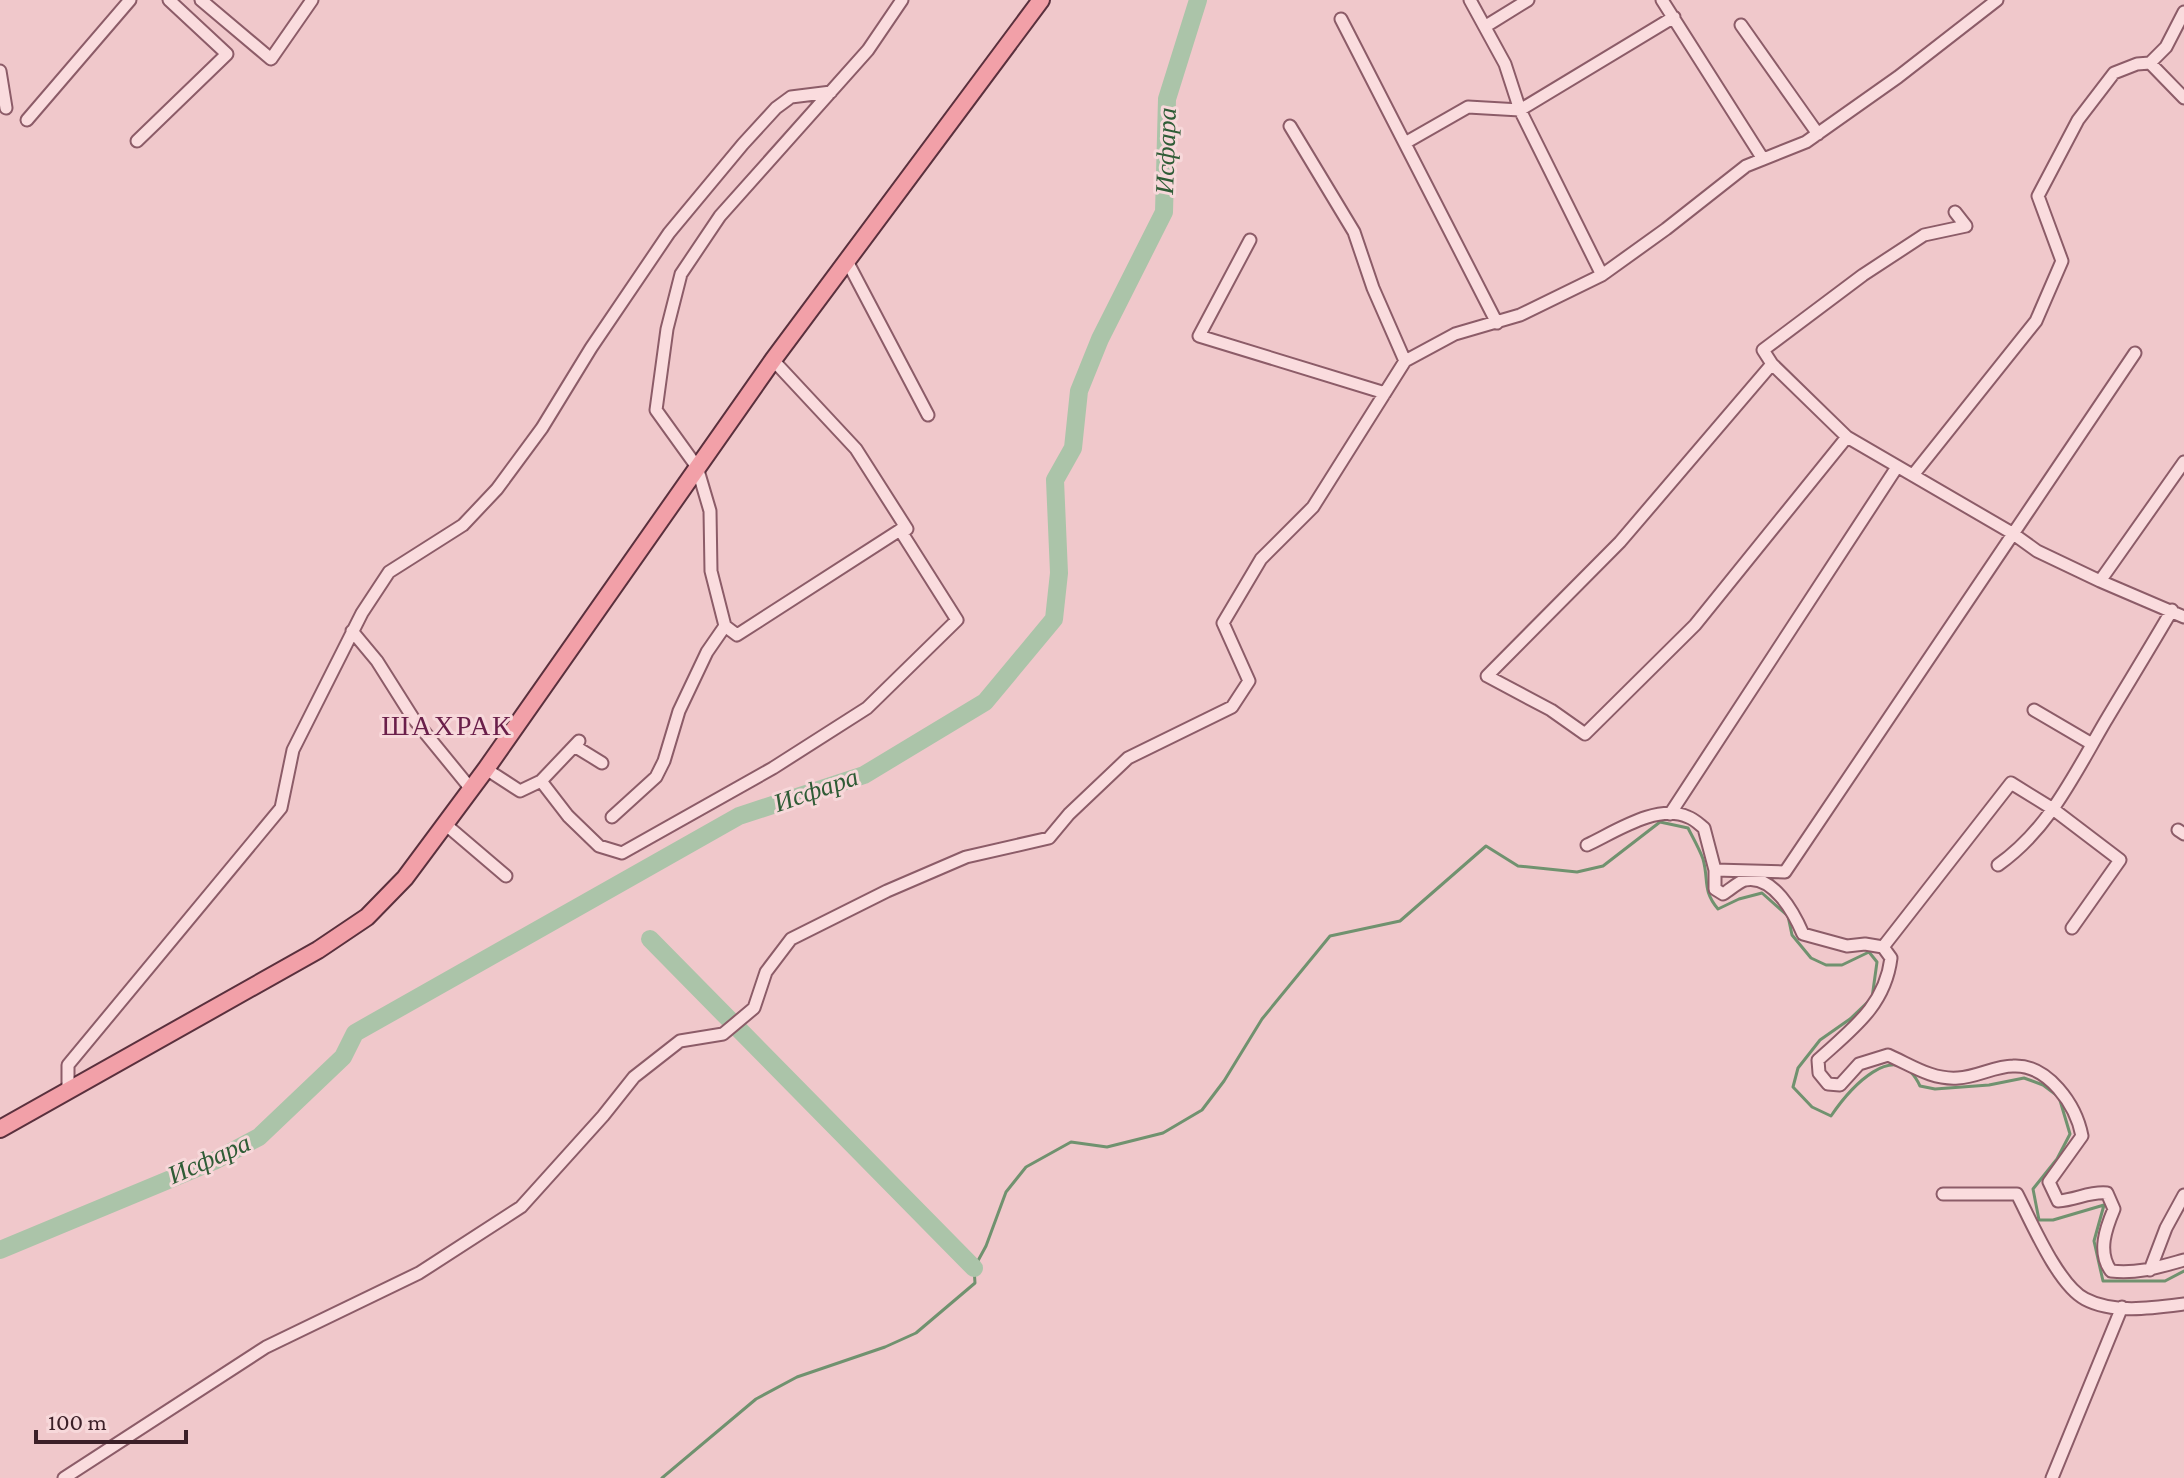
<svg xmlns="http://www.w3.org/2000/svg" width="2184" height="1478" viewBox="0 0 2184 1478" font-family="'Crimson Pro',serif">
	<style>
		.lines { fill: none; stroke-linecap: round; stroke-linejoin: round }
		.stream { stroke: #70926f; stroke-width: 3 }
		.river { stroke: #abc4a9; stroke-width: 18 }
		.street-casing { stroke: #8c5c68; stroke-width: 15 }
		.primary-casing { stroke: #5a303d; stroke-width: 20 }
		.street { stroke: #fadcde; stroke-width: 11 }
		.primary { stroke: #f2a0a8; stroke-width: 16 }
		.labels { text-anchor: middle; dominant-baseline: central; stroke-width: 6; stroke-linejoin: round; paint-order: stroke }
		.water-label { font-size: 26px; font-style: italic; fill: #2f5c36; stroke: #f7d8da }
		.quarter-label { font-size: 28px; letter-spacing: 2px; fill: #6a1f4a; stroke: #f7d8da }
	</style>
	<rect width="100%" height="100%" fill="#f0c8cb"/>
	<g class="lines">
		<path class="stream" d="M662 1478 756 1399 797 1377 885 1347 916 1333 975 1283 974 1268 986 1246 1006 1192 1026 1167 1071 1142 1107 1147 1163 1133 1202 1110 1224 1081 1262 1019 1330 936 1400 921 1486 846 1518 866 1577 872 1603 866 1660 822 1688 828C1693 838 1699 848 1703 859 1709 880 1702 890 1718 909L1739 899 1762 893 1788 916 1792 935 1811 958 1826 965H1842L1869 952 1877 962 1872 998 1850 1019 1820 1040 1798 1068 1793 1087 1812 1107 1831 1116C1848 1091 1896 1034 1920 1086L1935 1089 1989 1085 2024 1078 2043 1085 2059 1097 2070 1134 2057 1159 2033 1189 2039 1220H2053L2104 1205 2094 1241 2103 1281H2165L2184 1271"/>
		<path class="river" d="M650 939 974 1268
			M0 1250 214 1161 259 1137 343 1057 355 1033 739 816 864 775 985 702 1054 619 1059 573 1055 480 1073 448 1079 391 1100 339 1164 212 1167 99 1198 0"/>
		<defs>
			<path id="street" d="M201 0 271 59 312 0
				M1470 0 1505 64 1520 110 1674 17
				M1662 0 1763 159
				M1341 19 1497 323
				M1741 25 1818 134
				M1486 26 1528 0
				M2150 63 2166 47 2184 12
				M0 71 6 108
				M27 120 130 0
				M1290 126 1354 232 1373 288 1405 361
				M137 141 227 54 169 0
				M1405 143 1468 107 1520 110 1602 275
				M1955 212 1966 226 1924 235 1863 275 1763 350 1772 364 1847 437 2012 533 2037 551 2100 581 2184 617
				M1250 240 1199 336 1385 393
				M847 261 928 415
				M1772 364 1620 542 1487 676 1551 710 1585 734 1695 625 1847 437
				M1913 475 2036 321 2062 261 2038 196 2078 120 2114 73 2137 64 2150 63 2184 98
				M2100 581 2184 462
				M725 626 737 635 900 530 907 529 856 449 773 360
				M352 631 377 661 413 718 471 789
				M2034 710 2092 744
				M576 747 602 763
				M486 769 520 791 541 781 568 816 599 846 622 853 773 768 867 708 957 620 900 530
				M541 781 579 741
				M1670 814 1897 467
				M612 817 656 777 664 761 679 711 707 652 725 626 711 571 710 511 697 467 656 410 667 329 681 274 720 216 868 50 902 0
				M445 824 506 876
				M2178 830 2184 834
				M1587 845C1615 832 1657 803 1688 817 1694 819 1699 824 1704 828L1715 870V889L1723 894C1730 890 1738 882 1745 880 1773 874 1794 913 1803 934L1847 946 1865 944 1883 947 1891 958C1885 1006 1852 1029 1818 1060L1819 1073 1828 1084 1840 1085 1859 1064 1888 1055C1911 1065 1932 1080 1958 1078 1977 1077 1995 1066 2013 1066 2048 1064 2076 1105 2082 1136L2049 1182 2058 1201C2076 1200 2090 1191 2107 1193L2114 1209C2106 1228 2097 1252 2111 1271 2138 1274 2159 1267 2184 1260
				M1998 865C2049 829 2074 775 2105 722 2127 685 2150 648 2172 610
				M1715 870 1785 872 2135 353
				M1883 947 2011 783 2053 809 2120 860 2072 928
				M68 1091V1065L281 808 293 750 362 613 389 572 463 525 497 489 542 428 591 348 669 233 743 144 776 108 791 97 831 92
				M1943 1194H2017C2031 1221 2058 1285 2085 1299 2113 1314 2153 1308 2184 1304
				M2150 1270 2166 1228 2184 1195
				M64 1478 266 1347 419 1273 521 1207 603 1116 634 1077 680 1041 723 1034 754 1008 766 972 791 939 887 891 966 857 1049 838 1069 814 1128 758 1232 707 1249 681 1223 623 1261 559 1313 507 1405 361 1455 334 1520 315 1602 275 1666 229 1746 166 1806 142 1898 77 1997 0
				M2052 1478 2122 1307"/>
			<path id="primary" d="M0 1129 318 950 367 917 405 878 486 769 773 360 1041 0"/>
		</defs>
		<use href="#street" class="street-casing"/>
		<use href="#primary" class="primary-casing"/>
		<use href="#street" class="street"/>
		<use href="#primary" class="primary"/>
	</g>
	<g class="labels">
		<g class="water-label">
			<text transform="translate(1166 151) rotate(-88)">Исфара</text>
			<text transform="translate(816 790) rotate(-19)">Исфара</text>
			<text transform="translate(209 1159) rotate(-24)">Исфара</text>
		</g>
		<g class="quarter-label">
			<text x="447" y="725">ШАХРАК</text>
		</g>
	</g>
	<path d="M36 1430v12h150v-12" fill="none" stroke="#3c2028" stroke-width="4"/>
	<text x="48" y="1430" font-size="24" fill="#3c2028" stroke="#f7d8da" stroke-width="6" paint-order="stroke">100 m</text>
</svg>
